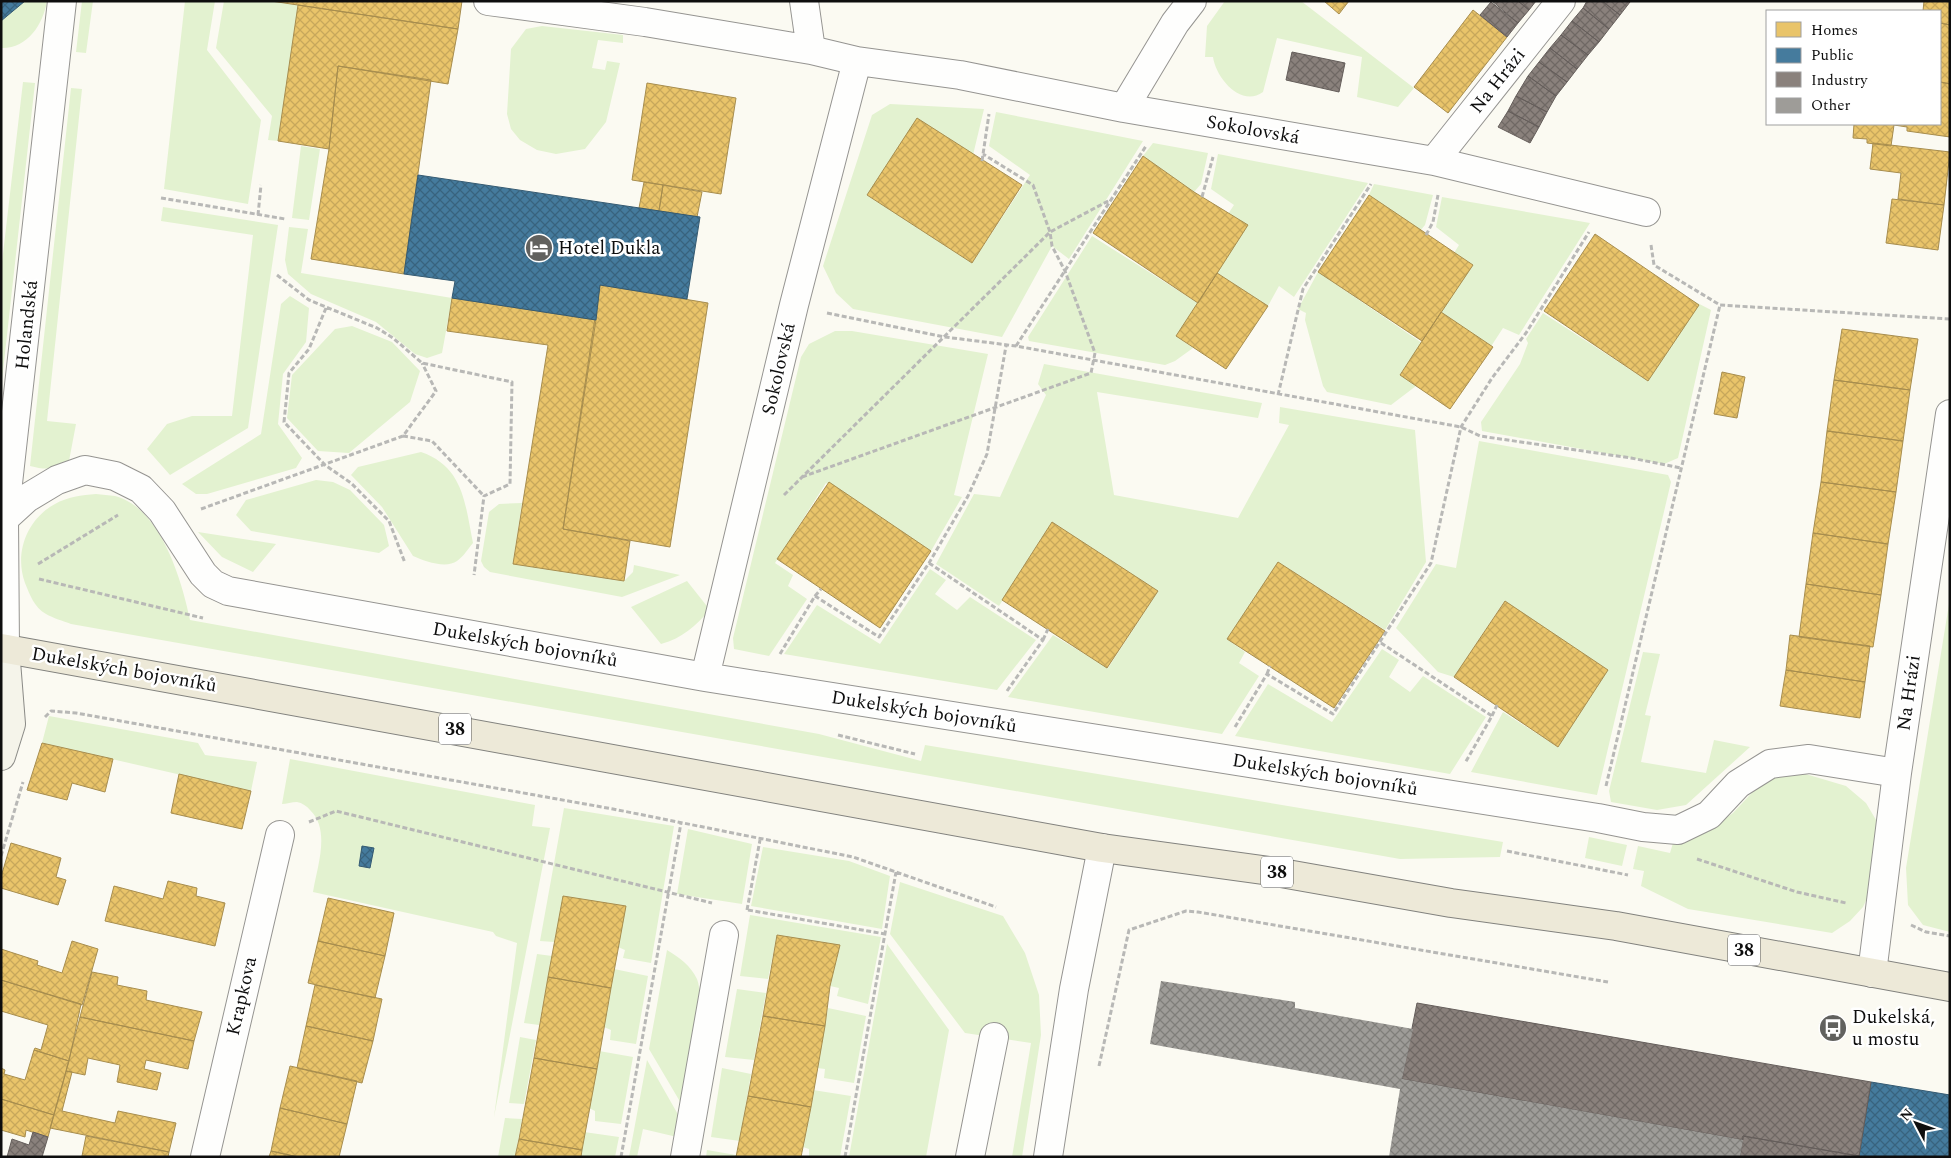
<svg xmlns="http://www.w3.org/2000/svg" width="1951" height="1158" viewBox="0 0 1951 1158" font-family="Spectral,serif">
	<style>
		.grass { fill: #e3f2d0 }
		.homes { fill: url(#homes-cross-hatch); stroke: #a78d4e }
		.public { fill: url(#public-cross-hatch); stroke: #345a72 }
		.industry { fill: url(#industry-cross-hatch); stroke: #655e5b }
		.building { fill: url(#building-cross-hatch) }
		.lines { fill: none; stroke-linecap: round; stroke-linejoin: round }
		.street-casing { stroke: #959491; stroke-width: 30 }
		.secondary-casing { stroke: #8b8b87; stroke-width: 30 }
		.primary-casing { stroke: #82827e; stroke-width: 30 }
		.path { stroke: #b8b8b6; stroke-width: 3; stroke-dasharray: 5 2.5; stroke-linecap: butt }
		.street { stroke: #fefefd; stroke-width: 28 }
		.secondary { stroke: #f5f4ea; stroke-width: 28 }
		.primary { stroke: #ede9d8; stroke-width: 28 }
		.labels { text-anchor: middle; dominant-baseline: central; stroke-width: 5; stroke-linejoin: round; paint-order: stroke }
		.shield { fill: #fff; stroke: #565656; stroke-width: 1 }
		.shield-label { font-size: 18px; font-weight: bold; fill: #0e0e0e }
		.street-label { font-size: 19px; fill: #0e0e0e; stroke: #fff }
		.poi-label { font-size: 19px; fill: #0e0e0e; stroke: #fff; text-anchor: start }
	</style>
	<defs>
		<pattern id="homes-cross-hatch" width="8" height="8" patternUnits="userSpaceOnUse" patternTransform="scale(1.25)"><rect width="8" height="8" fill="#e9c46a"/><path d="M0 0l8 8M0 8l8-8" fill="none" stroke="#c7a75b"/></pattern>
		<pattern id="public-cross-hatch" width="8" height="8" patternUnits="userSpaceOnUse" patternTransform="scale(1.25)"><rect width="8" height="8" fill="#457b9d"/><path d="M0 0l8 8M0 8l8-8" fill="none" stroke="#38637e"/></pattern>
		<pattern id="industry-cross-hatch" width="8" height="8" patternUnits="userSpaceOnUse" patternTransform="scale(1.25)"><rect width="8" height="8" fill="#8a817c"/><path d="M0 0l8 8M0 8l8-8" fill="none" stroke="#6f6864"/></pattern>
		<pattern id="building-cross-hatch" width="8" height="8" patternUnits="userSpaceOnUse" patternTransform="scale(1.25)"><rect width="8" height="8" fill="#9e9c98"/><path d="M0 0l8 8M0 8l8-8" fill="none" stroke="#7f7e7a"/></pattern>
	</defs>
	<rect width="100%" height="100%" fill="#fbfaf2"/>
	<path class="grass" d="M1 1H47C43 25 27 49 1 48Z
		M82 1H93L86 53 76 52Z
		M185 1H215L207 50 261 120 248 204 164 189Z
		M224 1H271L298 5 278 141 268 140 272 116 216 48Z
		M1225 1H1301L1414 88 1398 107 1357 97 1362 57 1277 38 1263 92C1241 108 1216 78 1213 57H1205L1207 26Z
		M542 26 623 35V43L598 40 592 68 605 70 607 61 620 63 606 122 585 149 556 154 537 150 520 140 511 129 507 114 511 49 526 29Z
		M23 82 35 83 1 389V271Z
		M71 88 82 89 47 421 76 424 69 461C55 470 46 470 30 466Z
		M890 104 984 109 973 155 867 195 972 263 1030 175 989 146 996 112 1143 141 1069 259 1052 246 1002 337 853 309 836 293 823 266 872 115Z
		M1153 143 1208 153 1201 184 1194 192 1143 156Z
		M301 146 320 149 309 220 292 218Z
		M1218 154 1368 183 1294 297 1279 286 1268 306 1217 273 1228 214 1234 205 1211 189Z
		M1374 184 1433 195 1425 225 1420 231 1368 197Z
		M1442 197 1590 223 1519 335 1503 328 1490 348 1441 314 1454 253 1459 245 1436 227Z
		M163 207 278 225 248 428 170 475 147 449 167 424 192 416H232L253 235 161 221Z
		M289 227 308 229 301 273 452 298 442 353 427 358 415 354 376 322 311 294 288 274 285 260Z
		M1092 236 1198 303 1176 336 1193 348 1175 361 1165 365 1029 341 1028 337Z
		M1318 272 1422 343 1400 374 1416 386 1391 405 1327 392 1323 386 1305 320 1306 313 1298 309Z
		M290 296 309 308 306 342 283 374 278 424 302 458 296 468 207 494H196L182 484 261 434 281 304Z
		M1684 296 1711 310 1678 458 1664 464 1482 431 1481 422 1520 364 1528 343 1526 339 1543 313 1648 381Z
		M352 326 392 342 420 371 410 402 349 453 318 451 287 418 292 375 335 329Z
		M835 331H852L988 354 954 495 962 497 931 551 826 483 775 563 793 575 788 586 807 599 769 656 734 649 733 638 801 357 809 344Z
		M1044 364 1262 403 1258 418 1097 392 1114 495 1238 518 1289 425 1279 423 1280 407 1415 430 1426 562 1385 630 1278 562 1227 639 1245 652 1239 663 1259 676 1222 734 1008 697 1053 635 1108 668 1158 591 1052 522 999 606 936 564 974 494 1000 497 1046 395 1038 384Z
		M1479 441 1668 475 1671 482 1597 795 1471 772 1503 712 1558 747 1608 670 1503 603 1454 677 1438 672 1396 628 1436 564 1456 568Z
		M421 452C464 467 465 504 473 543 468 549 463 557 457 561 446 569 424 561 413 556L382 507 351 475 358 467Z
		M316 480 333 482 350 490 384 525 389 546 379 553 251 531 236 515 246 500Z
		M96 494C102 495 109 495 115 496 161 508 182 581 190 620L819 734 921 761 925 745 1503 842 1500 857 1400 859 71 624C63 621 53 618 46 614 34 607 30 595 25 583 14 553 27 519 55 504 67 497 82 495 96 494Z
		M522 503 513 563 624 581 633 572 634 565 680 575 622 597 490 572 484 567 481 561 489 512 499 504Z
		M198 532 276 544 253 572 222 557Z
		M930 569 946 580 935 594 957 610 970 597 1036 640 997 690 784 654 817 605 880 644Z
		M687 581 710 610C695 626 683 638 661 644L631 607Z
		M1950 598V932L1923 925 1908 905 1906 868Z
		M1382 649 1399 660 1389 677 1410 692 1423 676 1486 717 1450 774 1235 736 1268 684 1332 722Z
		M1643 652 1660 654 1645 715 1651 716 1641 762 1706 773 1714 740 1750 747 1686 805 1657 810 1611 802 1609 791Z
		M49 716 198 743 205 755 257 762 251 791 42 743Z
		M290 759 535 805 532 826 550 828 494 1117 517 943 496 936 493 932 313 892C317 867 331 830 310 810 307 806 302 803 297 802 292 802 286 804 282 804Z
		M1792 770 1846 786 1866 803 1879 825 1870 892 1863 907 1850 921 1832 933 1688 909 1641 886 1644 871 1633 869 1638 846 1670 853 1673 843 1709 830 1733 813 1762 782Z
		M564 808 674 826 651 963 623 958 625 950 618 947 624 909 564 896 554 942 540 941Z
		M688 829 752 844 742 904 677 894Z
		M1589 837 1627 845 1622 866 1585 858Z
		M763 847 849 861 890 876 882 929 751 906Z
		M900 882 1003 916 1025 953 1039 995 1041 1035 1022 1157H1012L1031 1043 965 1033 890 934Z
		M750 915 881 937 868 1004 837 996 839 988 830 986 838 947 777 935 768 979 740 976Z
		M887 944 949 1030 926 1157H849Z
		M667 950C680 958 690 965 697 979 707 1004 687 1077 682 1105L649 1049Z
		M537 954 552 956 539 1025 524 1023Z
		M614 969 648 976 636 1044 610 1040 611 1030 604 1027Z
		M737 989 766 993 754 1060 725 1057Z
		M828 1008 866 1016 854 1083 824 1078 825 1069 817 1068Z
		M520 1037 536 1040 524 1104 509 1103Z
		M599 1051 633 1057 621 1124 595 1121V1111L589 1108Z
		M647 1060 680 1118 677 1137 643 1129 637 1157H629Z
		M722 1068 751 1074 740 1141 711 1137Z
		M813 1090 851 1096 840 1157H809V1149L803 1147Z
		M505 1118 522 1119 515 1157H498Z
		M584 1132 619 1137 615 1157H581Z
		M707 1150 736 1155V1157H706Z"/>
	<path class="homes" d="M271 1H462L458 29Z
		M1324 1H1349L1339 14Z
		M1924 1H1950V25L1940 23V11H1923Z
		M298 5 458 29 448 84 338 66 329 149 278 141Z
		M1473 10 1507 37 1448 113 1414 87Z
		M1940 23 1950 25V84L1940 82Z
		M338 66 431 80 404 274 311 259 329 149Z
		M1940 82 1950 84V137L1907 131V127L1894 125 1891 146 1867 143V139L1853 138 1854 124H1940Z
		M647 83 736 98 721 194 632 180Z
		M917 118 1022 185 972 263 867 195Z
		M1873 143 1950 152 1944 205 1898 199 1901 173 1870 169Z
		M1143 156 1194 192 1248 225 1198 303 1093 233Z
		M644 182 663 185 659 211 639 208Z
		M663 185 702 192 697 217 659 211Z
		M1369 195 1473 265 1422 341 1318 272Z
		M1892 199 1944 205 1938 250 1886 243Z
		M1595 234 1699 305 1648 381 1544 311Z
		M1217 273 1268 306 1226 369 1176 336Z
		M600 285 708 303 670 547 563 529Z
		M452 298 596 320 563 529 630 541 624 581 513 564 548 345 447 331Z
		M1441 312 1493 347 1450 409 1400 375Z
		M1842 329 1918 339 1910 390 1834 380Z
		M1722 372 1745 377 1737 418 1714 414Z
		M1834 380 1910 390 1903 441 1827 431Z
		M1827 431 1903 441 1896 492 1821 482Z
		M829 482 931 551 880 628 777 559Z
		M1821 482 1896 492 1888 544 1813 533Z
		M1052 522 1158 591 1107 668 1002 600Z
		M1813 533 1888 544 1881 595 1806 584Z
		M1278 562 1385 631 1334 708 1227 639Z
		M1806 584 1881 595 1873 647 1799 637Z
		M1505 601 1608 670 1558 747 1454 677Z
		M1790 635 1870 646 1865 682 1786 670Z
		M1786 670 1865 682 1860 718 1780 706Z
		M42 743 113 759 105 792 72 783 67 800 27 790Z
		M179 774 251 791 242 829 171 813Z
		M11 843 61 858 56 877 66 880 58 905 1 888V877Z
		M168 881 197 888 196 896 225 903 215 946 105 921 114 886 163 899Z
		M563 896 626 906 611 988 548 977Z
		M328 898 394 913 385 956 318 941Z
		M777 935 840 945 830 986 825 1026 763 1016Z
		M72 941 98 949 82 1005 1 980V949L38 961 37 965 62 973Z
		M318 941 385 956 375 998 308 983Z
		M92 972 118 977 117 985 147 991 146 1000 202 1012 194 1041 80 1017Z
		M548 977 611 988 597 1069 534 1058Z
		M1 980 81 1004 69 1061 34 1050 35 1048 41 1050 48 1025 1 1011Z
		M315 985 382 999 373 1041 306 1026Z
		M763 1016 825 1026 811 1107 748 1096Z
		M80 1017 194 1041 188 1069 146 1060 144 1069 161 1073 157 1090 117 1082 120 1065 88 1058 85 1075 66 1071Z
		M306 1026 373 1041 362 1083 297 1068Z
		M34 1050 69 1061 54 1115 1 1099V1068L5 1070 4 1074 25 1080Z
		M534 1058 597 1069 582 1150 519 1139Z
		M290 1066 357 1081 347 1124 280 1108Z
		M66 1071 72 1072 62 1111 115 1123 118 1111 176 1123 169 1152 50 1128Z
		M748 1096 811 1107 801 1157H736Z
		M1 1099 54 1115 48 1137 26 1130 25 1137 1 1130Z
		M280 1108 347 1124 339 1157H298L271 1151Z
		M86 1136 169 1152 168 1157 82 1156Z
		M519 1139 582 1150 581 1157H515Z
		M271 1151 298 1157H269Z"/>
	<path class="public" d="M1 1H25L1 21Z
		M418 175 700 217 687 299 600 285 596 320 452 298 455 281 404 274Z
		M362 846 374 848 370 868 359 866Z
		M1871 1082 1950 1095V1157H1859Z"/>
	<path class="industry" d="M1492 1H1518L1529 10 1518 23Z
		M1518 1H1536L1529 10Z
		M1587 1H1602L1620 15 1609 29 1583 8Z
		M1602 1H1630V2L1620 15Z
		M1491 2 1518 23 1507 37 1480 15Z
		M1583 8 1609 29 1599 42 1572 21Z
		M1572 21 1599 42 1588 55 1561 35Z
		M1561 35 1588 55 1577 69 1550 48Z
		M1550 48 1577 69 1567 82 1539 62Z
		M1292 52 1345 63 1339 92 1286 80Z
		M1539 62 1567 82 1556 96 1528 76Z
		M1528 76 1556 96 1547 112 1516 96Z
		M1516 96 1547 112 1539 127 1508 111Z
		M1508 111 1539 127 1530 143 1498 127Z
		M1417 1003 1871 1082 1859 1156 1743 1136V1140L1402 1079Z
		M33 1132 48 1137 42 1157H7L12 1139 29 1145Z
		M1743 1136 1859 1156V1157H1740Z"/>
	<path class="building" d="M1161 981 1295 1002V1008L1413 1029 1402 1079 1743 1140 1740 1157H1389L1400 1089 1150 1044Z"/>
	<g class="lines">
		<defs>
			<path id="street" d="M488 1 645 22 811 50 857 61 960 75 1124 108 1434 161 1646 212
				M804 1 811 50
				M1124 108 1175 23 1192 1
				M1434 161 1561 1
				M4 519 27 498 57 480 85 470 115 476 141 489 162 511 203 574 213 584 228 591 705 677 1598 818 1643 827 1678 830 1709 815 1738 784 1770 764 1809 759 1897 773
				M5 649 4 519 62 1
				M705 677 794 305 857 61
				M1872 973 1897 773 1950 414
				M205 1157 280 835
				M685 1157 724 935
				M970 1157 994 1037
				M1048 1157 1074 989 1102 848"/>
			<path id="secondary" d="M1 756 11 724 5 649"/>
			<path id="primary" d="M1 648 1102 848 1270 871 1451 903 1616 926 1950 987"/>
		</defs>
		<use href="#street" class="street-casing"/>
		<use href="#secondary" class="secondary-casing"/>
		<use href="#primary" class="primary-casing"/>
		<path class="path" d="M982 161 989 114
			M1202 197 1213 157
			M161 198 285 219
			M258 215 261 185
			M1426 235 1433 222 1438 195
			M1651 245 1654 265 1720 305 1950 319
			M277 275 309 300 377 328 393 338 422 363 512 382 510 484 484 496 474 575
			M326 308 309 349 289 373 284 422 325 465 351 483 389 521 405 563
			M827 313 945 337 1016 346 1461 427 1480 436 1631 458 1681 468
			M1016 346 1146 146
			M1278 395 1303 289 1371 184
			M403 436 432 441 484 496
			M802 477 1091 373 1095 353 1065 271 1052 246 1050 232 1033 185 983 154
			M784 495 1050 232 1110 200
			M201 509 403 436 436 391 422 363
			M929 563 1043 640 1007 691
			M38 564 118 515
			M39 579 203 618
			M815 596 821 589
			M1043 640 1048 629
			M1381 643 1492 716 1465 763
			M780 654 815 596 879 637 929 563 968 496 987 454 1006 346
			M1267 674 1270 666
			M1492 716 1497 705
			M45 717 51 711 76 713 613 809 853 857 996 907
			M1235 727 1267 674 1333 714 1431 563 1461 427 1492 378 1526 333 1589 232
			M838 735 915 754
			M1606 786 1720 305
			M309 822 336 811 712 903
			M1507 851 1628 875
			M1 856 23 782
			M1697 859 1797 892 1846 903
			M747 910 760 840
			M748 910 885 934
			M1911 925 1926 932 1950 936
			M1099 1066 1129 930 1186 911 1198 912 1608 982
			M621 1157 681 823
			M845 1157 896 872"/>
		<use href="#street" class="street"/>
		<use href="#secondary" class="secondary"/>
		<use href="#primary" class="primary"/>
	</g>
	<defs>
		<symbol id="hotel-disc" viewBox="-11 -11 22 22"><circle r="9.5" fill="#61615e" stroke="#fff"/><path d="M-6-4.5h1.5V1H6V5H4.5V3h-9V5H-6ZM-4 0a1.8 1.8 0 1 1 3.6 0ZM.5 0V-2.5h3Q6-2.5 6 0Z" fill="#fff"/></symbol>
		<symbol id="bus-disc" viewBox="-11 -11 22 22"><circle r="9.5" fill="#61615e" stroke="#fff"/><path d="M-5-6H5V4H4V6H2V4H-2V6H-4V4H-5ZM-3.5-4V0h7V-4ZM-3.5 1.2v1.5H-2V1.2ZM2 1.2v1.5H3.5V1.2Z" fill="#fff"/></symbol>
	</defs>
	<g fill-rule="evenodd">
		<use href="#hotel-disc" x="523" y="232" width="32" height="32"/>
		<use href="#bus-disc" x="1817" y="1012" width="32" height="32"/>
	</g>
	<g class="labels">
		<g class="shield">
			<rect x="439" y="713.5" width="32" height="31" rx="4"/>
			<rect x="1261" y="856.5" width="32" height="31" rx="4"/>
			<rect x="1728" y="934.5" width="32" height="31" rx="4"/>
		</g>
		<g class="shield-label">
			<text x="455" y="729">38</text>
			<text x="1277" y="872">38</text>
			<text x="1744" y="950">38</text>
		</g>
		<g class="street-label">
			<text transform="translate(1498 81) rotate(-52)">Na Hrázi</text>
			<text transform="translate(1253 130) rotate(10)">Sokolovská</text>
			<text transform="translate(27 325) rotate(-84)">Holandská</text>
			<text transform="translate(779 369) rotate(-77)">Sokolovská</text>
			<text transform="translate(525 645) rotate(10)">Dukelských bojovníků</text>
			<text transform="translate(124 670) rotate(10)">Dukelských bojovníků</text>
			<text transform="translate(1909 693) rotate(-82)">Na Hrázi</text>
			<text transform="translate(924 712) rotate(9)">Dukelských bojovníků</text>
			<text transform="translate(1325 775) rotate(9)">Dukelských bojovníků</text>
			<text transform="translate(242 996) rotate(-77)">Krapkova</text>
		</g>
		<g class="poi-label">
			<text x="558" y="248">Hotel Dukla</text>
			<text x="1852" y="1017">Dukelská,<tspan x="1852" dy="22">u mostu</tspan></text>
		</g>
	</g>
	<rect width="1951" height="1158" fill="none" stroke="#0e0e0e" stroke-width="5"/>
	<rect x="1766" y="10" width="175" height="115" fill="#ffffff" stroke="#9f9f9f"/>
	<rect x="1776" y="22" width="25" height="15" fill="#e9c46a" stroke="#9f9f9f"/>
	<text x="1811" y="35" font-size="15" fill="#0e0e0e">Homes</text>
	<rect x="1776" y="48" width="25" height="15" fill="#457b9d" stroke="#9f9f9f"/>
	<text x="1811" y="60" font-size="15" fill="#0e0e0e">Public</text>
	<rect x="1776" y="72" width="25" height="15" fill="#8a817c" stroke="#9f9f9f"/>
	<text x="1811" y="85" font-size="15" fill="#0e0e0e">Industry</text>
	<rect x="1776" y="98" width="25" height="15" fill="#9e9c98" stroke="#9f9f9f"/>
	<text x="1811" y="110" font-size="15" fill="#0e0e0e">Other</text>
	<g transform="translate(1916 1123) rotate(311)" stroke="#ffffff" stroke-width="4" paint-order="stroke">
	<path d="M0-4L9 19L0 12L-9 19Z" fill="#0e0e0e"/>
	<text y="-8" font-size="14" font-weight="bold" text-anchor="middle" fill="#0e0e0e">N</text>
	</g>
</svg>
